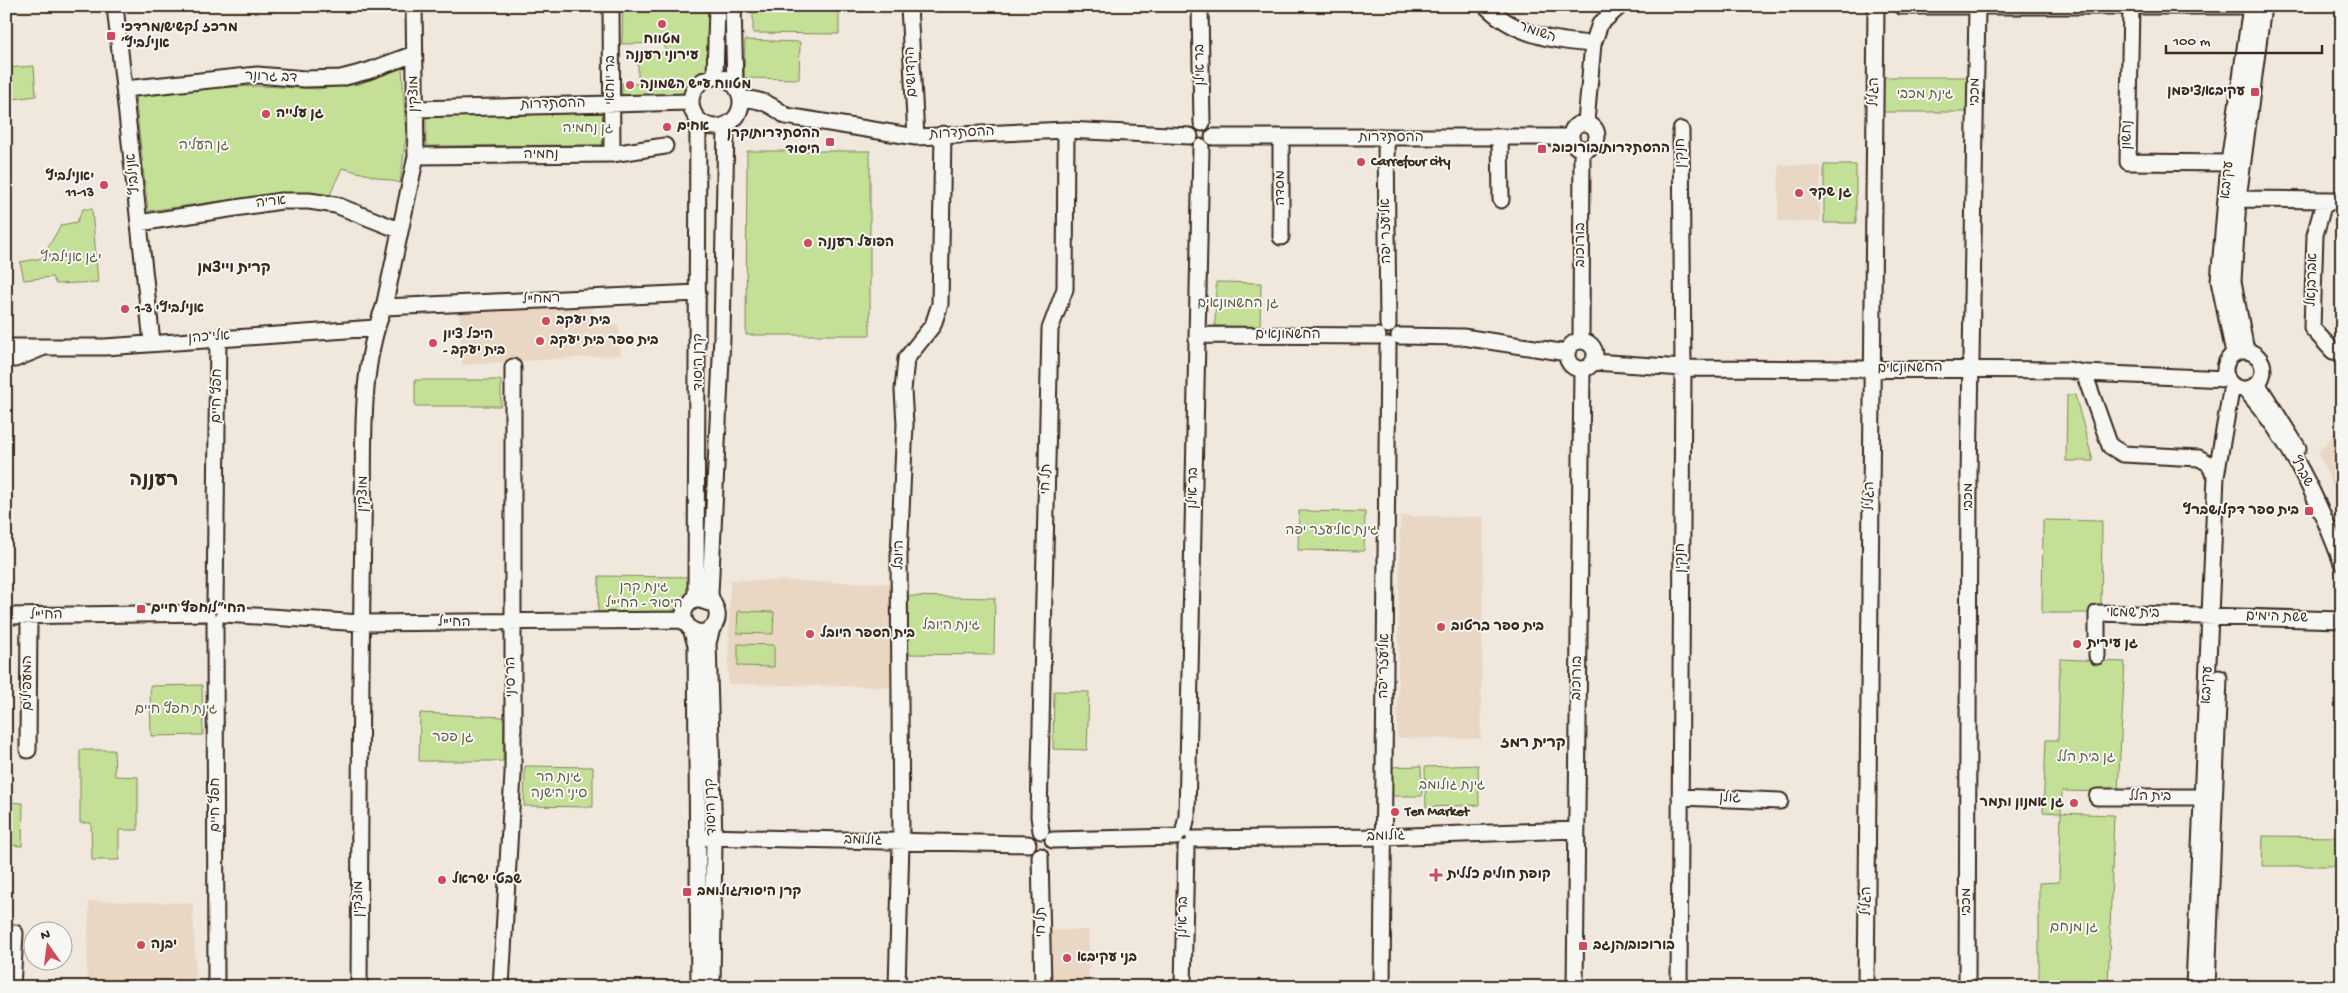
<svg xmlns="http://www.w3.org/2000/svg" width="2348" height="993" viewBox="0 0 2348 993" font-family="'Gochi Hand','Playpen Sans Hebrew',sans-serif">
	<style>
		.built { fill: #e9d7c4 }
		.green { fill: #c4e097; stroke: #80855a }
		.lines { fill: none; stroke-linecap: round; stroke-linejoin: round }
		.minor-casing { stroke: #3b2a1e; stroke-width: 19 }
		.minor { stroke: #f6f6f2; stroke-width: 15 }
		.poi-dot { fill: #d1495b; stroke: #f6f6f2; stroke-width: 2 }
		.labels { text-anchor: middle; dominant-baseline: central; stroke-width: 4; stroke-linejoin: round; paint-order: stroke }
		.poi-label { font-size: 14px; font-weight: bold; fill: #3b2a1e; stroke: #f6f6f2; text-anchor: start }
		.street-label { font-size: 14px; fill: #3b2a1e; stroke: #f6f6f2 }
		.park-label { font-size: 14px; fill: #5d583c; stroke: #f6f6f2 }
		.neighbourhood-label { font-size: 15px; font-weight: bold; fill: #3b2a1e; stroke: #f6f6f2 }
		.district-label { font-size: 19px; font-weight: bold; fill: #3b2a1e; stroke: #f6f6f2 }
	</style>
	<rect width="100%" height="100%" fill="#f0e8dd"/>
	<filter id="ink" filterUnits="userSpaceOnUse"><feTurbulence type="fractalNoise" baseFrequency=".02" numOctaves="2"/><feDisplacementMap in="SourceGraphic" scale="10" xChannelSelector="R" yChannelSelector="G"/><feConvolveMatrix kernelMatrix="1 2 1 2 8 2 1 2 1" color-interpolation-filters="sRGB"/></filter>
	<g filter="url(#ink)">
		<path class="built" d="M1779 165 1821 166 1820 222 1778 221Z
			M592 304 594 327 619 325 621 355 462 365 459 312Z
			M2342 424V507L2318 453Z
			M1400 516 1484 517 1481 739 1397 738Z
			M730 580 892 583 890 687 728 684Z
			M89 901 193 903 196 987H86Z
			M1046 930H1089V987H1047Z"/>
		<path class="green" d="M623 6H714L710 74C699 77 693 85 688 95H622V83L638 84V60L650 59V53H665V43L622 44Z
			M753 6H839V34L753 33Z
			M745 40 800 42 799 79 744 78Z
			M34 66 36 96 6 100V68Z
			M402 67 406 137 400 183 342 168 329 197 271 194 148 211 135 96 213 88 260 86 318 89 359 84Z
			M1880 77H1970V112H1880Z
			M604 113 603 145 426 146V117Z
			M747 151H870V335H746Z
			M1824 165H1856V223H1824Z
			M83 209H92L98 282 56 284 52 277 24 280 20 262 42 258 61 225 77 222Z
			M1216 282 1261 283 1260 327 1215 326Z
			M415 380H501V406H415Z
			M2067 395H2075L2093 461H2066Z
			M1299 511 1365 512 1364 551 1298 550Z
			M2043 520 2102 521 2101 613H2042Z
			M599 576 689 577V592L681 608 658 616 598 615Z
			M908 596 995 598 994 655 906 654Z
			M738 611 774 612 773 634 737 633Z
			M738 644 774 645V667L738 666Z
			M2060 659 2125 662 2118 792 2062 791 2061 813 2114 815 2108 987H2039V883L2059 882 2061 813 2043 812 2046 740H2058Z
			M202 685 203 735 151 736 150 686Z
			M1054 691 1089 692 1087 750 1053 749Z
			M420 713 504 717 503 761H419Z
			M80 750H114L115 776 138 777V830H119V860H92L91 823H80Z
			M1478 765 1479 805 1426 807 1425 767Z
			M525 766 593 767V807L524 806Z
			M1421 766 1422 796H1388V767Z
			M6 802 23 803 22 846 6 845Z
			M2263 836 2342 837V866H2262Z"/>
		<g class="lines">
			<defs>
				<path id="minor" d="M115 6 152 342
					M611 6 612 154
					M733 6 735 85
					M909 6 916 137
					M1200 6 1202 123
					M1486 6C1515 35 1554 41 1593 44
					M1901 6H2253
					M2131 6 2128 162 2229 163
					M691 102a25 25 0 1 1 50 0a25 25 0 1 1-50 0Z
					M715 77 717 6
					M125 89 257 75 305 79 341 78 368 71 414 54
					M741 99C760 98 772 105 786 116L916 137 1066 130 1190 136
					M415 109 690 102
					M1586 122 1593 44 1600 24 1620 6
					M1571 136a13 13 0 1 1 26 0a13 13 0 1 1-26 0Z
					M1213 137H1570
					M1500 137 1501 200
					M1386 138 1388 325
					M416 156 612 154 665 146
					M2238 199 2334 200
					M2342 200H2334L2323 206 2315 235 2312 328 2333 351 2342 352
					M139 223 281 201H309L336 205 399 230
					M1281 237V138
					M384 307 698 293
					M1197 335 1378 336
					M1399 336 1463 337 1567 353
					M1567 355a14 14 0 1 1 28 0a14 14 0 1 1-28 0Z
					M1581 341 1582 149
					M6 347H105L375 328
					M2246 351 2233 281 2238 199 2263 6
					M2225 370a19 19 0 1 1 38 0a19 19 0 1 1-38 0Z
					M2234 353 2219 281 2229 163 2251 6
					M6 359H15L42 348
					M1594 362 1683 368 2069 370 2084 373 2227 379
					M2084 373 2110 446 2123 454 2199 458 2208 463 2216 476
					M2257 383 2298 448
					M2245 389C2291 441 2318 499 2342 563
					M692 601 696 594 698 121
					M712 604 697 599C668 610 693 646 713 627 716 623 718 618 717 613 716 606 711 601 710 594L722 337 726 126
					M215 605 218 338
					M224 614 361 623 684 620
					M6 616 207 613
					M215 622 216 987
					M691 629 696 645 699 987
					M2097 656V613L2342 620
					M28 750 29 616
					M1680 797 1780 801
					M2097 797H2203
					M1184 830 1187 816 1201 147
					M1041 831 1039 816 1050 329 1065 289 1066 130
					M704 837 1028 844
					M1194 839 1382 837 1577 830
					M1053 840 1176 837
					M1040 856 1043 987
					M6 933H15L12 987
					M359 987C360 835 360 683 363 530 365 459 357 373 384 307L416 156 414 6
					M501 987 513 774V367
					M712 987 714 838 708 643 712 628
					M897 987 901 842 899 556 905 424 903 390 906 359 933 325 940 304 943 134
					M1183 987 1186 848
					M1382 987 1388 345
					M1575 987 1582 370
					M1679 987 1683 368 1681 130
					M1866 987 1876 6
					M1967 987 1969 477 1977 7
					M2194 987 2216 476 2232 385
					M2207 987 2219 678"/>
			</defs>
			<use href="#minor" class="minor-casing"/>
			<use href="#minor" class="minor"/>
		</g>
	</g>
	<g class="poi-dot">
		<circle cx="662" cy="24" r="5"/>
		<rect x="106" y="31" width="10" height="10" rx="2.5"/>
		<circle cx="630" cy="85" r="5"/>
		<rect x="2250" y="87" width="10" height="10" rx="2.5"/>
		<circle cx="266" cy="114" r="5"/>
		<circle cx="667" cy="127" r="5"/>
		<rect x="825" y="137" width="10" height="10" rx="2.5"/>
		<rect x="1537" y="144" width="10" height="10" rx="2.5"/>
		<circle cx="1361" cy="162" r="5"/>
		<circle cx="104" cy="185" r="5"/>
		<circle cx="1799" cy="193" r="5"/>
		<circle cx="808" cy="243" r="5"/>
		<circle cx="125" cy="309" r="5"/>
		<circle cx="546" cy="321" r="5"/>
		<circle cx="540" cy="341" r="5"/>
		<circle cx="433" cy="343" r="5"/>
		<rect x="2304" y="506" width="10" height="10" rx="2.5"/>
		<rect x="136" y="604" width="10" height="10" rx="2.5"/>
		<circle cx="1441" cy="627" r="5"/>
		<circle cx="810" cy="634" r="5"/>
		<circle cx="2077" cy="644" r="5"/>
		<circle cx="2074" cy="803" r="5"/>
		<circle cx="1395" cy="812" r="5"/>
		<path d="M1433.5 867.5h5v5h5v5h-5v5h-5v-5h-5v-5h5z"/>
		<circle cx="442" cy="880" r="5"/>
		<rect x="682" y="887" width="10" height="10" rx="2.5"/>
		<circle cx="141" cy="945" r="5"/>
		<rect x="1578" y="941" width="10" height="10" rx="2.5"/>
		<circle cx="1067" cy="958" r="5"/>
	</g>
	<g class="labels">
		<g class="poi-label">
			<text x="121" y="28">מרכז לקשיש/מרדכי<tspan x="121" dy="16">אנילביץ׳</tspan></text>
			<text x="662" y="40" text-anchor="middle">מטווח<tspan x="662" dy="16">עירוני רעננה</tspan></text>
			<text x="640" y="85">מטווח ע"ש השמונה</text>
			<text x="2245" y="92" text-anchor="end">עקיבא/ציפמן</text>
			<text x="276" y="114">גן עלייה</text>
			<text x="677" y="127">אחים</text>
			<text x="820" y="134" text-anchor="end">ההסתדרות/קרן<tspan x="820" dy="16">היסוד</tspan></text>
			<text x="1552" y="149">ההסתדרות/בורוכוב</text>
			<text x="1371" y="162">Carrefour city</text>
			<text x="94" y="177" text-anchor="end">אנילביץ'<tspan x="94" dy="16">11-13</tspan></text>
			<text x="1809" y="193">גן שקד</text>
			<text x="818" y="243">הפועל רעננה</text>
			<text x="135" y="309">אנילביץ' 1-3</text>
			<text x="556" y="321">בית יעקב</text>
			<text x="443" y="335">היכל ציון<tspan x="443" dy="16">- בית יעקב</tspan></text>
			<text x="550" y="341">בית ספר בית יעקב</text>
			<text x="2299" y="511" text-anchor="end">בית ספר דקל/שברץ</text>
			<text x="151" y="609">החי״ל/חפץ חיים</text>
			<text x="1451" y="627">בית ספר ברטוב</text>
			<text x="820" y="634">בית הספר היובל</text>
			<text x="2087" y="644">גן עירית</text>
			<text x="2064" y="803" text-anchor="end">גן אמנון ותמר</text>
			<text x="1405" y="812">Ten Market</text>
			<text x="1447" y="875">קופת חולים כללית</text>
			<text x="452" y="880">שבטי ישראל</text>
			<text x="697" y="892">קרן היסוד/גולומב</text>
			<text x="151" y="945">יבנה</text>
			<text x="1593" y="946">בורוכוב/הנגב</text>
			<text x="1077" y="958">בני עקיבא</text>
		</g>
		<g class="street-label">
			<text transform="translate(1537 33) rotate(19)">השומר</text>
			<text transform="translate(1201 65) rotate(-91)">בר אילן</text>
			<text transform="translate(912 72) rotate(-93)">הקדושים</text>
			<text transform="translate(271 78) rotate(2)">דב גרונר</text>
			<text transform="translate(611 80) rotate(-90)">בר יוחאי</text>
			<text transform="translate(1875 92) rotate(-89)">הגליל</text>
			<text transform="translate(1976 92) rotate(-89)">מכבי</text>
			<text transform="translate(415 94) rotate(-91)">מוצקין</text>
			<text transform="translate(553 105) rotate(-2)">ההסתדרות</text>
			<text transform="translate(962 134) rotate(-3)">ההסתדרות</text>
			<text transform="translate(2128 135) rotate(-89)">נחשון</text>
			<text x="1391" y="138">ההסתדרות</text>
			<text transform="translate(1681 153) rotate(-90)">חנקין</text>
			<text x="541" y="155">נחמיה</text>
			<text transform="translate(134 174) rotate(-96)">אנילביץ</text>
			<text transform="translate(2228 180) rotate(-85)">עקיבא</text>
			<text transform="translate(1281 188) rotate(-90)">מסדה</text>
			<text transform="translate(271 203) rotate(-6)">אריה</text>
			<text transform="translate(1387 231) rotate(-91)">אליעזר יפה</text>
			<text transform="translate(1581 245) rotate(-90)">בורוכוב</text>
			<text transform="translate(2313 280) rotate(-88)">אברבנאל</text>
			<text transform="translate(541 300) rotate(-2)">רמח"ל</text>
			<text x="1288" y="335">החשמונאים</text>
			<text transform="translate(209 338) rotate(-4)">אלי כהן</text>
			<text transform="translate(699 362) rotate(-90)">קרן היסוד</text>
			<text transform="translate(1910 369) rotate(-1)">החשמונאים</text>
			<text transform="translate(218 396) rotate(-89)">חפץ חיים</text>
			<text transform="translate(2301 472) rotate(61)">שברץ</text>
			<text transform="translate(1047 479) rotate(-89)">תל חי</text>
			<text transform="translate(1194 488) rotate(-89)">בר אילן</text>
			<text transform="translate(364 494) rotate(-89)">מוצקין</text>
			<text transform="translate(1870 496) rotate(-90)">הגליל</text>
			<text transform="translate(1969 497) rotate(-90)">מכבי</text>
			<text transform="translate(900 555) rotate(-89)">היובל</text>
			<text transform="translate(1681 558) rotate(-90)">חנקין</text>
			<text transform="translate(2133 614) rotate(1)">בית שמאי</text>
			<text transform="translate(46 616) rotate(-1)">החי"ל</text>
			<text transform="translate(2277 618) rotate(2)">ששת הימים</text>
			<text x="454" y="623">החי"ל</text>
			<text transform="translate(1385 666) rotate(-89)">אליעזר יפה</text>
			<text transform="translate(512 677) rotate(-91)">הר סיני</text>
			<text transform="translate(1578 678) rotate(-89)">בורוכוב</text>
			<text transform="translate(28 683) rotate(-90)">המעפילים</text>
			<text transform="translate(2208 685) rotate(-87)">עקיבא</text>
			<text x="2150" y="797">בית הלל</text>
			<text transform="translate(1730 799) rotate(2)">גולן</text>
			<text transform="translate(216 805) rotate(-90)">חפץ חיים</text>
			<text transform="translate(712 807) rotate(-92)">קרן היסוד</text>
			<text transform="translate(1386 837) rotate(-2)">גולומב</text>
			<text transform="translate(863 841) rotate(1)">גולומב</text>
			<text transform="translate(359 899) rotate(-90)">מוצקין</text>
			<text transform="translate(1867 901) rotate(-90)">הגליל</text>
			<text transform="translate(1967 902) rotate(-90)">מכבי</text>
			<text transform="translate(1184 917) rotate(-89)">בר אילן</text>
			<text transform="translate(1042 922) rotate(-91)">תל חי</text>
		</g>
		<g class="park-label">
			<text x="1925" y="95">גינת מכבי</text>
			<text x="588" y="129">גן נחמיה</text>
			<text x="204" y="146">גן העליה</text>
			<text x="71" y="258">גן אנילביץ'</text>
			<text x="1238" y="304">גן החשמונאים</text>
			<text x="1332" y="531">גינת אליעזר יפה</text>
			<text x="644" y="588">גינת קרן<tspan x="644" dy="16">היסוד - החי"ל</tspan></text>
			<text x="951" y="626">גינת היובל</text>
			<text x="176" y="710">גינת חפץ חיים</text>
			<text x="453" y="738">גן פפר</text>
			<text x="2086" y="758">גן בית הלל</text>
			<text x="559" y="778">גינת הר<tspan x="559" dy="16">סיני הישנה</tspan></text>
			<text x="1452" y="786">גינת גולומב</text>
			<text x="2074" y="928">גן מנחם</text>
		</g>
		<g class="neighbourhood-label">
			<text x="234" y="269">קרית וייצמן</text>
			<text x="1533" y="744">קרית רמז</text>
		</g>
		<g class="district-label">
			<text x="154" y="481">רעננה</text>
		</g>
	</g>
	<rect width="2348" height="993" fill="none" stroke="#f6f6f2" stroke-width="25"/>
	<rect x="12" y="12" width="2323" height="968" fill="none" stroke="#3b2a1e" stroke-width="2" filter="url(#ink)"/>
	<g transform="translate(48 946) rotate(346)"><circle r="24" fill="#f6f6f2" stroke="#aba49d"/>
	<path d="M0-4L9 19L0 12L-9 19Z" fill="#d1495b"/>
	<text y="-8" font-size="14" font-weight="bold" text-anchor="middle" fill="#3b2a1e">N</text>
	</g>
	<path d="M2166 45v8h156v-8" fill="none" stroke="#3b2a1e" stroke-width="2.5"/>
	<text x="2173" y="45" font-size="15" fill="#3b2a1e" stroke="#f6f6f2" stroke-width="4" paint-order="stroke">100 m</text>
</svg>
